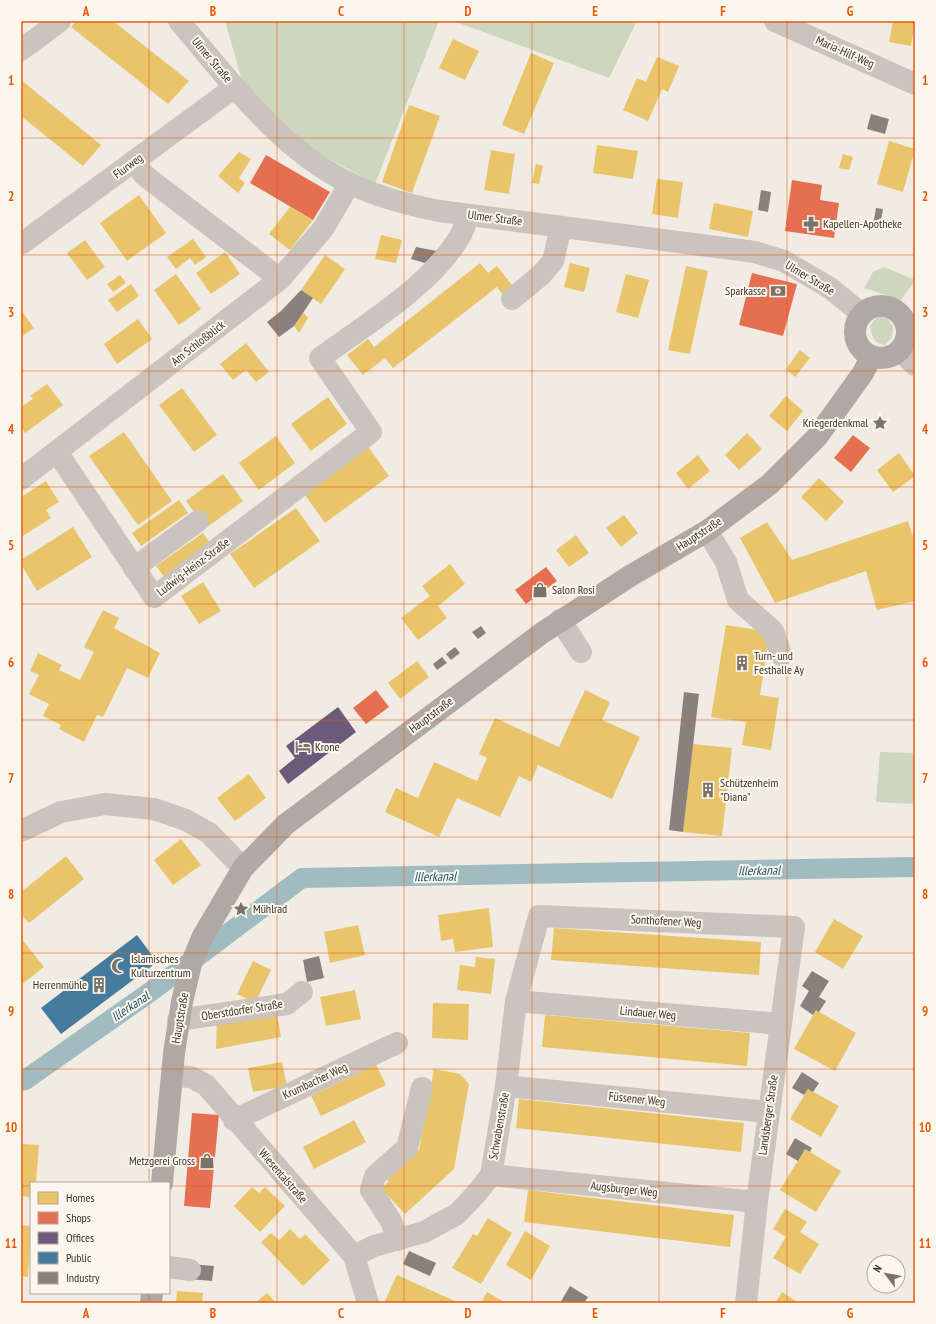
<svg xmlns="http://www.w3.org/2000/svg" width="936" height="1324" font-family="'PT Sans Narrow',sans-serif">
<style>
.green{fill:#ced6be}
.homes{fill:#e9c46a}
.shops{fill:#e76f51}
.offices{fill:#6d597a}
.public{fill:#457b9d}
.industry{fill:#8a817c}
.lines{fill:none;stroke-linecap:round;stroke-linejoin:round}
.canal{stroke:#a0bcc1;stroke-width:20}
.minor{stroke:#c9c4bd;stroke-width:22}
.major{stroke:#aea9a2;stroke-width:22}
.grid{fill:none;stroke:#e8590c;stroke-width:1;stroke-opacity:0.55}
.labels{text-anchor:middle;stroke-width:4;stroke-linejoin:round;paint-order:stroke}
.street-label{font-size:12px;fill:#3b322b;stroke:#fbf7ed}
.poi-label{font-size:12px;fill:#3b322b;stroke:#fbf7ed;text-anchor:start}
.water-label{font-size:13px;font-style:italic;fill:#1e4f5e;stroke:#fbf7ed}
.neatline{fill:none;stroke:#e8590c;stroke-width:1.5}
.grid-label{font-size:13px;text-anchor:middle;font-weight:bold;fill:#e8590c}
</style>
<rect width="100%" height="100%" fill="#f0ece4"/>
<!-- green -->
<g class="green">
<polygon points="225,21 439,21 375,184 286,135 243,84"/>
<polygon points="453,21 637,21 609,78"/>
<polygon points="884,267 915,280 901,300 864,288 873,272"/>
<path d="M 881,317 L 888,319 L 893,326 L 892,337 L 885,345 C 874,344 872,336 870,327 L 875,319 Z"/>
<polygon points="880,752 915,753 915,804 876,802"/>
</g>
<!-- homes -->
<g class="homes">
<polygon points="76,21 113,21 189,81 168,104 71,27"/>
<polygon points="893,21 915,21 911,46 889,42"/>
<polygon points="453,39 479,51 465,80 439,68"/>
<polygon points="531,53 554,63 524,134 502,125"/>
<polygon points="657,57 679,66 668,92 662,89 648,121 623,110 637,78 646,82"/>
<polygon points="21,80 101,145 83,166 21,116"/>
<polygon points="409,105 440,116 412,193 382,182"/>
<polygon points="889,141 915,149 903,192 877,184"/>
<polygon points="597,145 638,151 633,179 593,173"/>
<polygon points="491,150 515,154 509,194 484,190"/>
<polygon points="239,152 251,159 239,178 245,183 238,193 218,176"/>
<polygon points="843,154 853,157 849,170 839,168"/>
<polygon points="536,164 543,166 539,184 532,183"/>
<polygon points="657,179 683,182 678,218 652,214"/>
<polygon points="139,195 166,233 127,261 100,223"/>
<polygon points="714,203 753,211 748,237 709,229"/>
<polygon points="290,207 313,220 290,250 269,234"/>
<polygon points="381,235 402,240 396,263 375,259"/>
<polygon points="193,239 206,257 195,265 190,258 176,269 167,257"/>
<polygon points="85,240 105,267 87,280 67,253"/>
<polygon points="225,252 240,274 211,294 196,273"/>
<polygon points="325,255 345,269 321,304 301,290"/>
<polygon points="480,263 488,273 497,266 512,285 502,294 497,287 393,368 385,358 363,375 347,355 368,339 374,347"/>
<polygon points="570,263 590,268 584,292 564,287"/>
<polygon points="686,266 708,271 690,354 668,350"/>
<polygon points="176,274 201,309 179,325 154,290"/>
<polygon points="626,274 649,280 638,318 616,312"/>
<polygon points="120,275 126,283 113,292 107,284"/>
<polygon points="131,284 139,296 117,312 108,300"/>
<polygon points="21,310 34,328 21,337"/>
<polygon points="303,312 308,318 299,333 294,326"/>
<polygon points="138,319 152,339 117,364 104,344"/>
<polygon points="246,343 269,372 256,382 246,370 233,380 220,364"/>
<polygon points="800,350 810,358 795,377 786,369"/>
<polygon points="47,384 63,405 25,433 21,427 21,407 33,399 30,396"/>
<polygon points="182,388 217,435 194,452 159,405"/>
<polygon points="786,396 803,411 787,431 769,416"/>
<polygon points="328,397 347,424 311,451 291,424"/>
<polygon points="124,432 172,501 138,525 89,456"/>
<polygon points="747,433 762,449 739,470 725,455"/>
<polygon points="276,436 295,463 259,490 239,463"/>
<polygon points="367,445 389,476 325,523 303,492"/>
<polygon points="899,453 915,476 893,492 877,470"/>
<polygon points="698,455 710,471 688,489 676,473"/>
<polygon points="223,474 243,501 206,528 186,501"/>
<polygon points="819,478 844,502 826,521 801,497"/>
<polygon points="46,481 59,502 46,510 51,518 21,537 21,497"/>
<polygon points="179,500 188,513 141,546 132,533"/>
<polygon points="296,508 320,541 254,588 230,554"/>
<polygon points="624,515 638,533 621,547 606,528"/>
<polygon points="908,521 915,543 915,601 877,610 866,571 775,603 740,538 767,522 792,560"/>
<polygon points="73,527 92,557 37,591 21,564 21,560"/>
<polygon points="203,533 212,546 165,578 156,566"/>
<polygon points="576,535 589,553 569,567 556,550"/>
<polygon points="450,564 465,584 438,606 447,618 418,640 401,618 430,596 422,586"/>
<polygon points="203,582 221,611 199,624 181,596"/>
<polygon points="103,610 119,618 114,628 160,653 148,678 127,668 103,717 97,715 84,742 59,729 61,725 43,716 49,704 29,694 39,675 30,671 38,653 62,665 59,670 80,680 94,652 84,647"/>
<polygon points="726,625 770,632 760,695 779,698 771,750 742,745 746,722 711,717"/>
<polygon points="417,661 429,677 400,699 388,683"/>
<polygon points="585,690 610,702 602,720 640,737 612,799 538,765 531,782 519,776 500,817 457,798 439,837 385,812 396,788 418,798 434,762 477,781 487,758 479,754 495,718 559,747"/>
<polygon points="693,744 732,748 722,836 683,832"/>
<polygon points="249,774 266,798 235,821 217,798"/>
<polygon points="181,839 201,865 173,885 154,860"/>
<polygon points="66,856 84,879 29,923 21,914 21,892"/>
<polygon points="489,908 493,947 455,952 453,939 441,941 438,915"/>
<polygon points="834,919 863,936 843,969 815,952"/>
<polygon points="358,925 365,955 330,963 324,932"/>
<polygon points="554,928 761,942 759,975 551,960"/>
<polygon points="21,938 44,967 21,985"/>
<polygon points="476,957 495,959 491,994 457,990 460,965 475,967"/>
<polygon points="253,961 271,970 255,1003 237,994"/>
<polygon points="355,990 361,1019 326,1026 320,997"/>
<polygon points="433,1003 469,1004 468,1040 432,1038"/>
<polygon points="276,1008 281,1037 216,1049 217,1018"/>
<polygon points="816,1010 856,1033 835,1071 794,1049"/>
<polygon points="545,1015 750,1033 747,1066 542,1047"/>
<polygon points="282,1062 287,1086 253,1092 248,1068"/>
<polygon points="376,1065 386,1085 321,1116 311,1096"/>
<polygon points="434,1069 460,1074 469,1084 454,1169 405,1214 381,1188 388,1182 388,1178 419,1150"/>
<polygon points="808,1089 839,1106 821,1137 790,1119"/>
<polygon points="519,1099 744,1123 741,1152 516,1128"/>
<polygon points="354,1120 366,1142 314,1169 303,1147"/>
<polygon points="21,1144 39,1145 36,1183 31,1183 31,1197 21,1196"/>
<polygon points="805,1149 841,1171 816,1212 780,1190"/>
<polygon points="252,1187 259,1193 265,1187 285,1206 260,1232 234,1206"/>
<polygon points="528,1190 734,1215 730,1247 524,1222"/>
<polygon points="785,1209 807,1222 800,1232 819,1244 800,1274 773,1258 786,1237 773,1229"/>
<polygon points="488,1218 512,1233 481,1284 452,1268 473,1234 477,1236"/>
<polygon points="21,1225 31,1226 28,1277 21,1276"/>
<polygon points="290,1229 300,1239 305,1234 330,1260 303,1286 261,1242 271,1233 279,1240"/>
<polygon points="525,1231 550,1246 531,1280 506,1265"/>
<polygon points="397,1275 457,1302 456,1303 384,1303"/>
<polygon points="177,1291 203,1293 202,1303 176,1303"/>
<polygon points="487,1292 506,1303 481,1303"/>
<polygon points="782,1292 799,1303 775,1303"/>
<polygon points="267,1293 276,1303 255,1303"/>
</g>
<!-- shops -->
<g class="shops">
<polygon points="266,155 330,192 313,220 250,183"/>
<polygon points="792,180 822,185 820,200 839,203 834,238 785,231"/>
<polygon points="752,273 797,284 783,336 739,325"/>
<polygon points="853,435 870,448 851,472 834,458"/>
<polygon points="546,567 557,581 526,604 515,590"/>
<polygon points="376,690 389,707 366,724 353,708"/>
<polygon points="192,1113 219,1115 210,1208 184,1206"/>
</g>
<!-- offices -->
<polygon class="offices" points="338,707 356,732 288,784 279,771 295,758 286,746"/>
<!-- public -->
<polygon class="public" points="137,935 157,962 61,1034 41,1008"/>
<!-- industry -->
<g class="industry">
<polygon points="871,114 889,119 885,134 867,129"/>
<polygon points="761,190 771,192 768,212 758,210"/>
<polygon points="876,208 883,209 880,226 873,225"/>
<polygon points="416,247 437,251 425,263 411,259"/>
<polygon points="301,290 313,298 294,326 279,337 267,322 281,311"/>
<polygon points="481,626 486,633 478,639 472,632"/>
<polygon points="455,647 460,653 451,660 446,654"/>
<polygon points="442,657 447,663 437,670 433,664"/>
<polygon points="684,692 699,694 683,832 669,830"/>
<polygon points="319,956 324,978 307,982 303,960"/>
<polygon points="812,971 829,981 819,997 826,1001 819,1012 816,1010 813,1015 800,1006 809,991 802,986"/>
<polygon points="802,1072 819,1083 813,1092 808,1089 804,1095 792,1088"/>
<polygon points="795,1138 812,1148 810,1152 805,1149 798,1161 786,1154"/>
<polygon points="409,1251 436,1263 430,1276 403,1264"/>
<polygon points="191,1264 214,1266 212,1281 189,1279"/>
<polygon points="570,1286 588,1297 584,1303 560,1303"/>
</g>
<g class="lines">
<!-- canal -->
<polyline class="canal" points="21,1081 25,1080 153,990 302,878 915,867"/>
<!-- minor -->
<g class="minor">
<path d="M 179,21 C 230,81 277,147 349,183 C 377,197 409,205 439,211 L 755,252 L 784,261 L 830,288 L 862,314"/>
<polyline points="775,21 915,84"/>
<polyline points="21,50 60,21"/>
<polyline points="134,161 144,175 280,279"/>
<polyline points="21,244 235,87"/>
<polyline points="512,299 541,275 553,261 561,227"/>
<polyline points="900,350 915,365"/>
<path d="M 57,452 L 154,597 L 371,432 L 320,358 C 365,325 432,285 460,236 C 464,230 466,222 468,215"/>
<polyline points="21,479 280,279 323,229 350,183"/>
<polyline points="707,531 726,562 738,600 773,631 781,655"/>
<polyline points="134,568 198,521"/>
<polyline points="560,620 581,652"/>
<polyline points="21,831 61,812 105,804 154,809 186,820 209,833 243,868"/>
<polyline points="516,1001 781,1024"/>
<polyline points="178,1020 287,1004 302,992"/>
<polyline points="172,1076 191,1077 206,1085 354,1256 368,1303"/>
<polyline points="506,1086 768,1112"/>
<polyline points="234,1120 397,1043"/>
<polyline points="491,1175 757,1202"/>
<polyline points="398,1240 391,1221 371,1190 375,1176 407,1148 422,1088"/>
<polyline points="354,1256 374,1246 424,1232 457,1214 476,1194 491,1175 506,1086 516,1001 539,916 794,927 757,1202 746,1303"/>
<polyline points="169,1267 190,1270"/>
</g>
<!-- major -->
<g class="major">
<circle cx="881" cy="332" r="26"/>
<polyline points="162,1183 174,1053 182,1002 191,964 203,936 243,868 286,824 542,633 630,576 707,531 770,484 817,437 863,373 871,357"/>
<polyline points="151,1303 152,1293"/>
</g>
</g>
<!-- grid -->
<path class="grid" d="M 149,21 L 149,1183M 277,21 L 277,1303M 404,21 L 404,1303M 532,21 L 532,1303M 659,21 L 659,1303M 787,21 L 787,1303M 21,138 L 915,138M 21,255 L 915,255M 21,371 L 915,371M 21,487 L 915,487M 21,604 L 915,604M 21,720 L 915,720M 21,837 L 915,837M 21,953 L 915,953M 21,1069 L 915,1069M 21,1186 L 31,1186M 169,1186 L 915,1186M 149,1293 L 149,1303"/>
<!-- icons -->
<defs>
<g id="pharmacy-bare" transform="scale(1.2)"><path d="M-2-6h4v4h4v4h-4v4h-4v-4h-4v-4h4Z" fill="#7a736c" stroke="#fbf7ed" stroke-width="2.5" paint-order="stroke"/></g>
<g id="bank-bare" transform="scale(1.2)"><path d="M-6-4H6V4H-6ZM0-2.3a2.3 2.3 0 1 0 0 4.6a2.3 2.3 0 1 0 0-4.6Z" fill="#7a736c" stroke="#fbf7ed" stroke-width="2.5" paint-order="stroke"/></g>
<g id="sight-bare" transform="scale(1.2)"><path d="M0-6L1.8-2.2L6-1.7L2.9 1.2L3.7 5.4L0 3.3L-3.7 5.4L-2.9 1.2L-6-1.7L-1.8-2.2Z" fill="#7a736c" stroke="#fbf7ed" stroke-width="2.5" paint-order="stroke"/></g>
<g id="shop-bare" transform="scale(1.2)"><path d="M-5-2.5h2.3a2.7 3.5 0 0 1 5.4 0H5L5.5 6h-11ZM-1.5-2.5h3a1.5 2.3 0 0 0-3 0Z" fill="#7a736c" stroke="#fbf7ed" stroke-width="2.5" paint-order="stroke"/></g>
<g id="building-bare" transform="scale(1.2)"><path d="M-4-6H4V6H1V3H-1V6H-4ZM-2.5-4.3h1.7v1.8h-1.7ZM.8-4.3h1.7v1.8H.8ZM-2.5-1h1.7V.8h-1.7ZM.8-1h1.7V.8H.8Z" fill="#7a736c" stroke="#fbf7ed" stroke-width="2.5" paint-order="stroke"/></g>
<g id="hotel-bare" transform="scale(1.2)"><path d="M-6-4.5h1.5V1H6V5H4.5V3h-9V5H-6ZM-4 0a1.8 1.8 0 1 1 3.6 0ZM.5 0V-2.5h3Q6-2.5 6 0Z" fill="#7a736c" stroke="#fbf7ed" stroke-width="2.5" paint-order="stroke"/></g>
<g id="mosque-bare" transform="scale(1.2)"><path d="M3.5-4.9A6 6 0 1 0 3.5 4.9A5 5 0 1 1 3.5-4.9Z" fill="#7a736c" stroke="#fbf7ed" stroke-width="2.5" paint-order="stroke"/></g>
</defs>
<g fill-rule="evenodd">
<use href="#pharmacy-bare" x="811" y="224"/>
<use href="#bank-bare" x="778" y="291"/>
<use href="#sight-bare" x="880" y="423"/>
<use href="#shop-bare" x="540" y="590"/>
<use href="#building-bare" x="742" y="663"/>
<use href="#hotel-bare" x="303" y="747"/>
<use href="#building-bare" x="708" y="790"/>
<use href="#sight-bare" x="241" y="909"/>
<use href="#mosque-bare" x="119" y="966"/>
<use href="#building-bare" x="99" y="985"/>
<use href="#shop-bare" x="207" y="1161"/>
</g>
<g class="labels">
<!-- street labels -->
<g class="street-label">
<text transform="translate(845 52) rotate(24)" y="4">Maria-Hilf-Weg</text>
<text transform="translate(212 60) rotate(50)" y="4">Ulmer Straße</text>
<text transform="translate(128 166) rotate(-36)" y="4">Flurweg</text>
<text transform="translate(495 218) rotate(7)" y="4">Ulmer Straße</text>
<text transform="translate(810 278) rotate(31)" y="4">Ulmer Straße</text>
<text transform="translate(198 343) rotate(-38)" y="4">Am Schloßblick</text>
<text transform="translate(699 534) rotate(-33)" y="4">Hauptstraße</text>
<text transform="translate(193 567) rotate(-37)" y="4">Ludwig-Heinz-Straße</text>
<text transform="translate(431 715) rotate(-37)" y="4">Hauptstraße</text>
<text transform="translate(666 921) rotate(3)" y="4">Sonthofener Weg</text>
<text transform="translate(242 1010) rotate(-9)" y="4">Oberstdorfer Straße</text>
<text transform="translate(648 1013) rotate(5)" y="4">Lindauer Weg</text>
<text transform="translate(180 1018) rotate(-80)" y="4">Hauptstraße</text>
<text transform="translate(315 1081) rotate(-25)" y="4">Krumbacher Weg</text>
<text transform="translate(637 1099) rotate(6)" y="4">Füssener Weg</text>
<text transform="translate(768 1115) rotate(-82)" y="4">Landsberger Straße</text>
<text transform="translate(499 1126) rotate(-80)" y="4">Schwabenstraße</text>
<text transform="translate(283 1176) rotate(49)" y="4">Wiesentalstraße</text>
<text transform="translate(624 1189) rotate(6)" y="4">Augsburger Weg</text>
</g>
<!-- poi labels -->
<g class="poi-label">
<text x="823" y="228">Kapellen-Apotheke</text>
<text x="766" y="295" text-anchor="end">Sparkasse</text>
<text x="868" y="427" text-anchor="end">Kriegerdenkmal</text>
<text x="552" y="594">Salon Rosi</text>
<text x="754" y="660">Turn- und<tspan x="754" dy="14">Festhalle Ay</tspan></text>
<text x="315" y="751">Krone</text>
<text x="720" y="787">Schützenheim<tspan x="720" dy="14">"Diana"</tspan></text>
<text x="253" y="913">Mühlrad</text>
<text x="131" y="963">Islamisches<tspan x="131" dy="14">Kulturzentrum</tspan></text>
<text x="87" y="989" text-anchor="end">Herrenmühle</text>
<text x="195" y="1165" text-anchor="end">Metzgerei Gross</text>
</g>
<!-- water labels -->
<g class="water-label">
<text transform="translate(759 870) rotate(-1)" y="5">Illerkanal</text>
<text transform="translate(435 876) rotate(-1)" y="5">Illerkanal</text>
<text transform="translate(130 1006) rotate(-34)" y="5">Illerkanal</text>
</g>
</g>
<!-- border -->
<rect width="936" height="1324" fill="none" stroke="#fbf7ed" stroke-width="44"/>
<!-- legend -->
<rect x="30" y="1182" width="140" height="112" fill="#fbf7ed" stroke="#aea89f"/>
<rect x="38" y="1192" width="20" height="12" fill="#e9c46a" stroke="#aea89f"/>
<text x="66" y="1202" font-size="12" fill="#3b322b">Homes</text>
<rect x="38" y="1212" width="20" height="12" fill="#e76f51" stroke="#aea89f"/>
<text x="66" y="1222" font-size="12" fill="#3b322b">Shops</text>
<rect x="38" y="1232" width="20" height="12" fill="#6d597a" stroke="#aea89f"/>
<text x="66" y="1242" font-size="12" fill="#3b322b">Offices</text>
<rect x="38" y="1252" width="20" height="12" fill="#457b9d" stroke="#aea89f"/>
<text x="66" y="1262" font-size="12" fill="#3b322b">Public</text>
<rect x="38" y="1272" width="20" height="12" fill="#8a817c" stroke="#aea89f"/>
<text x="66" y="1282" font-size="12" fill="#3b322b">Industry</text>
<!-- north arrow -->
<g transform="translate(886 1274) rotate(302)"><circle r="19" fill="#fbf7ed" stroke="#aea89f"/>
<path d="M0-3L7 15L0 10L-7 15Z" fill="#7a736c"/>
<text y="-6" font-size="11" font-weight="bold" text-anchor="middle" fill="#3b322b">N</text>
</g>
<rect x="22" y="22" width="892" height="1280" class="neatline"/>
<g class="grid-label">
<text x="86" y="16">A</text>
<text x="213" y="16">B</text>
<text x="341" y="16">C</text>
<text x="468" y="16">D</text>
<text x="595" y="16">E</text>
<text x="723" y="16">F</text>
<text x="850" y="16">G</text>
<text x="11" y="85">1</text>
<text x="925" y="85">1</text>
<text x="11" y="201">2</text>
<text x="925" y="201">2</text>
<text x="11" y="317">3</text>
<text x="925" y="317">3</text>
<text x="11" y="434">4</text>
<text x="925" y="434">4</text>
<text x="11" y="550">5</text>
<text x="925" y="550">5</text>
<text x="11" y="667">6</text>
<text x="925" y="667">6</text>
<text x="11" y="783">7</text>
<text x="925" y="783">7</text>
<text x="11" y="899">8</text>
<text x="925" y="899">8</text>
<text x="11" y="1016">9</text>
<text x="925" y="1016">9</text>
<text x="11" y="1132">10</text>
<text x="925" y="1132">10</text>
<text x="11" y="1248">11</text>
<text x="925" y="1248">11</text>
<text x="86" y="1318">A</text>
<text x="213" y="1318">B</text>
<text x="341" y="1318">C</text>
<text x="468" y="1318">D</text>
<text x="595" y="1318">E</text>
<text x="723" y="1318">F</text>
<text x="850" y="1318">G</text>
</g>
</svg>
